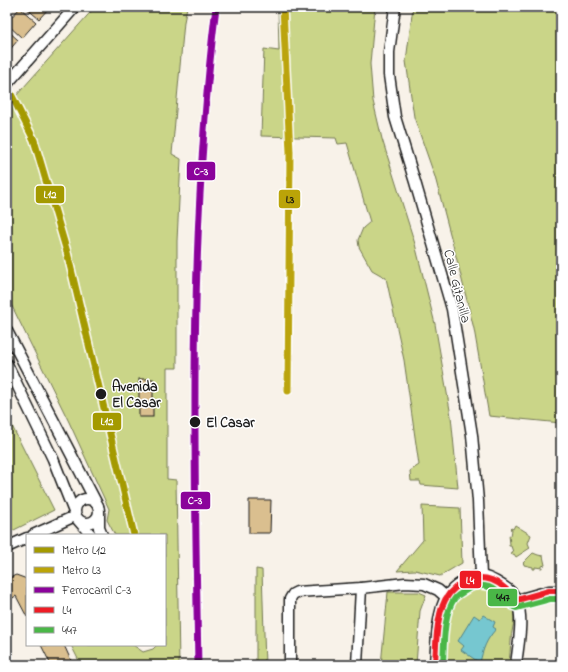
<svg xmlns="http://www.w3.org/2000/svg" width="568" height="672" font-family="'Indie Flower',sans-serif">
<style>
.green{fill:#cad588;stroke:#737852}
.water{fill:#76c7d0;stroke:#528388}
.building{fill:#dabf8f;stroke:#1c1c1c}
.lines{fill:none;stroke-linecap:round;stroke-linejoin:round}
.street-casing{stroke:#1c1c1c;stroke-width:13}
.street{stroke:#fff;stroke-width:10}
.bus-1-casing{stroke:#fff;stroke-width:9}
.bus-2-casing{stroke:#fff;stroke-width:9}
.bus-1{stroke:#ee1c25;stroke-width:6}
.bus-2{stroke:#4ab747;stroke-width:6}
.rail-1-casing{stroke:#fff;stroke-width:10}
.rail-1{stroke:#8b039b;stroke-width:7}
.metro-1-casing{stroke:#fff;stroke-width:10}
.metro-2-casing{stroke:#fff;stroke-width:10}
.metro-1{stroke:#a49a00;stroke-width:7}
.metro-2{stroke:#bba408;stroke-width:7}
.stop-dot{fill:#1c1c1c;stroke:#fff;stroke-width:1.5}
.labels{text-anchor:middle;stroke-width:3;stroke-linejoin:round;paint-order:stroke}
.street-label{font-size:14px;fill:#1c1c1c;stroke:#fff}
.stop-label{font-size:14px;font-weight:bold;fill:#1c1c1c;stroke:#fff;text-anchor:start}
.line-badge{stroke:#fff;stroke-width:1.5}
.badge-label{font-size:11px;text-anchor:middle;font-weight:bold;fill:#fff}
.pale-badge-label{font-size:11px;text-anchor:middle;font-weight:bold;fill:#111}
</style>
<rect width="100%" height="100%" fill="#f8f2e9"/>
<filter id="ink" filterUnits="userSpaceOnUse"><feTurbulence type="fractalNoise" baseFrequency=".025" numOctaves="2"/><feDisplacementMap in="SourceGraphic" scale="8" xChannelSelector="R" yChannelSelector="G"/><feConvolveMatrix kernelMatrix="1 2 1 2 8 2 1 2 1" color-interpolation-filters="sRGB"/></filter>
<g filter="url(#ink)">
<!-- green -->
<g class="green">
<polygon points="95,7 187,7 184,22 172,154 181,159 177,241 177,368 167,368 167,479 176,480 179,665 81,665 71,645 133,645 143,652 153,649 157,645 165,645 165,535 115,535 107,520 109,509 69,422 7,296 7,106"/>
<polygon points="278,7 375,7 370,64 373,101 382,139 415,244 435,324 451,416 458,488 421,485 420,481 411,481 410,471 419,465 404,360 386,278 372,270 359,247 358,240 363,228 370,222 347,143 338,144 336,138 261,136 264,49 279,51"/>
<polygon points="413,7 561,7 561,423 489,416 474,329 458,264 435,177 414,117 406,61"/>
<polygon points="7,416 54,510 12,531 7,521"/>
<polygon points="557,495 561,495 561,519 556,517"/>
<polygon points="422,506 460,508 462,563 440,576 415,570 397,571 423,540"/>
<polygon points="515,525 531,535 528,543 530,548 516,557 514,554 512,555 511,553 513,552 511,546 509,546 509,545 510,544 509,535 511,536 512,530 510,529 511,528 513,529"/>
<polygon points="533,553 538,555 543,556 545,565 542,566 542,568 535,567 535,569 533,569 533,567 524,565 524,564 523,563"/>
<polygon points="256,569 262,570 265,665 256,665"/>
<path d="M 481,587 C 497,589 514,599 514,618 C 514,625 511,633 511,640 C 510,648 510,657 509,665 L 443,665 C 445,654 446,642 447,631 C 449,606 453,591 481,587 Z"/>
<polygon points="388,592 419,592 426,595 420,611 416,665 381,665"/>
</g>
<!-- water -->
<path class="water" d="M 474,615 L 480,619 L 483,615 L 495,622 L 493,627 L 496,629 C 486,640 483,649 480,663 L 461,650 L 464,646 L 458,641 Z"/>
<!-- building -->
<g class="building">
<polygon points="25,7 50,7 39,19"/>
<polygon points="20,8 36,22 22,38 7,24 7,22"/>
<polygon points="7,30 18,40 7,53"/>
<rect x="139" y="379" width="14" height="38"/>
<polygon points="249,500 271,500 270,533 249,533"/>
<polygon points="16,575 27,579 27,617 16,596 7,601 7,579"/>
<polygon points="41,645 64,645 73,665 51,665"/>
</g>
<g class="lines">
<!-- street casing -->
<g class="street-casing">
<g id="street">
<polyline points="395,7 389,52 389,75 395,117 415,182 452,309 472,435 478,501 481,576"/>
<polyline points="7,84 75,7"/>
<polyline points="7,331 98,506"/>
<polyline points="7,364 53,459 74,512"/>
<circle cx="87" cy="511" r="12"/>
<polyline points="99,514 99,528 102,535"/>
<polyline points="78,520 91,535"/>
<polyline points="33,535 75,516"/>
<polyline points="7,547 27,538"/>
<polyline points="517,600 549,591 561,591"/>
<polyline points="290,665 290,599 293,594 297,592 361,588 405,583 424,584 438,590 446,597"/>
<polyline points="357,665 361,588"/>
<path d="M 435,665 C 436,648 437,610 447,596 C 454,586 468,577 480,576 C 488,576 497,582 503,586 C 508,589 515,595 517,601 C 524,620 518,645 516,665"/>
</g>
</g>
<!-- street -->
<use href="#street" class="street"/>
<!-- bus-1 casing -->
<g class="bus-1-casing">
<path id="bus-1" d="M 435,665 C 436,646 436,626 442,607 C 446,596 451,589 461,584 C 484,570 501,582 517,600 L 549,591 L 561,591"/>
</g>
<!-- bus-2 casing -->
<g class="bus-2-casing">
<path id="bus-2" d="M 443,665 C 444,647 443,613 455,598 C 459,594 464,592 468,589 C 475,585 482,585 489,587 C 501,592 507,605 516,608 L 550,599 L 561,599"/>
</g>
<!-- bus-1 -->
<use href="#bus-1" class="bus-1"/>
<!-- bus-2 -->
<use href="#bus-2" class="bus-2"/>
<!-- rail-1 casing -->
<g class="rail-1-casing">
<path id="rail-1" d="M 198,665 C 194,446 189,225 216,7"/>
</g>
<!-- rail-1 -->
<use href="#rail-1" class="rail-1"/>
<!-- metro-1 casing -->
<g class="metro-1-casing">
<polyline id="metro-1" points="7,86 34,140 67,252 134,535"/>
</g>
<!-- metro-2 casing -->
<g class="metro-2-casing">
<polyline id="metro-2" points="283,7 290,152 288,391"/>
</g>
<!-- metro-1 -->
<use href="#metro-1" class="metro-1"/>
<!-- metro-2 -->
<use href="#metro-2" class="metro-2"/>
</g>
</g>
<!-- markers -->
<g class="stop-dot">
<circle cx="101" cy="394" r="6"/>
<circle cx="195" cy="422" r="6"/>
</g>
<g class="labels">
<!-- street labels -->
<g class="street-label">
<text transform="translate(458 286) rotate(76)" y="5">Calle Gitanilla</text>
</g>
<!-- stop labels -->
<g class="stop-label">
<text x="112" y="391">Avenida<tspan x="112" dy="16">El Casar</tspan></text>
<text x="206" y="427">El Casar</text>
</g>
</g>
<g class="line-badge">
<rect x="186" y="161" width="30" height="20" rx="4" fill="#8b039b"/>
<rect x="35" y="185" width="30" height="19" rx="4" fill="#a49a00"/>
<rect x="278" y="189" width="23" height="20" rx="4" fill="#bba408"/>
<rect x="92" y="412" width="30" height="19" rx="4" fill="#a49a00"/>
<rect x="180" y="491" width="31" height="19" rx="4" fill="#8b039b"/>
<rect x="459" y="570" width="23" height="19" rx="4" fill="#ee1c25"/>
<rect x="487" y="588" width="31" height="19" rx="4" fill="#4ab747"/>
</g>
<g class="badge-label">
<text x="201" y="175">C-3</text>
<text x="50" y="198">L12</text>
<text x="107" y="425">L12</text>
<text x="195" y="504">C-3</text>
<text x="470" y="584">L4</text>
</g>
<g class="pale-badge-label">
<text x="290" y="203">L3</text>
<text x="503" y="601">447</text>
</g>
<!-- margin -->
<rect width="568" height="672" fill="none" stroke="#fff" stroke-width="24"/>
<rect x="12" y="12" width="544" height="648" fill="none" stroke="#1c1c1c" stroke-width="1.5" filter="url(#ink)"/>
<!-- legend -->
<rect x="26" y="534" width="140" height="112" fill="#ffffff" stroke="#a4a4a4"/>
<rect x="34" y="547" width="20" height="6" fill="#a49a00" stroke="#a4a4a4"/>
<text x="62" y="554" font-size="12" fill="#1c1c1c">Metro L12</text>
<rect x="34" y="567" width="20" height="6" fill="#bba408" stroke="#a4a4a4"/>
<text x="62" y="574" font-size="12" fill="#1c1c1c">Metro L3</text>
<rect x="34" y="587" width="20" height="6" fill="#8b039b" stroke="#a4a4a4"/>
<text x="62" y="594" font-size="12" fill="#1c1c1c">Ferrocarril C-3</text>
<rect x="34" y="607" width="20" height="6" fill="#ee1c25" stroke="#a4a4a4"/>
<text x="62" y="614" font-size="12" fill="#1c1c1c">L4</text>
<rect x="34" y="627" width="20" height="6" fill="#4ab747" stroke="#a4a4a4"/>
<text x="62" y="634" font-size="12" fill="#1c1c1c">447</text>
</svg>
